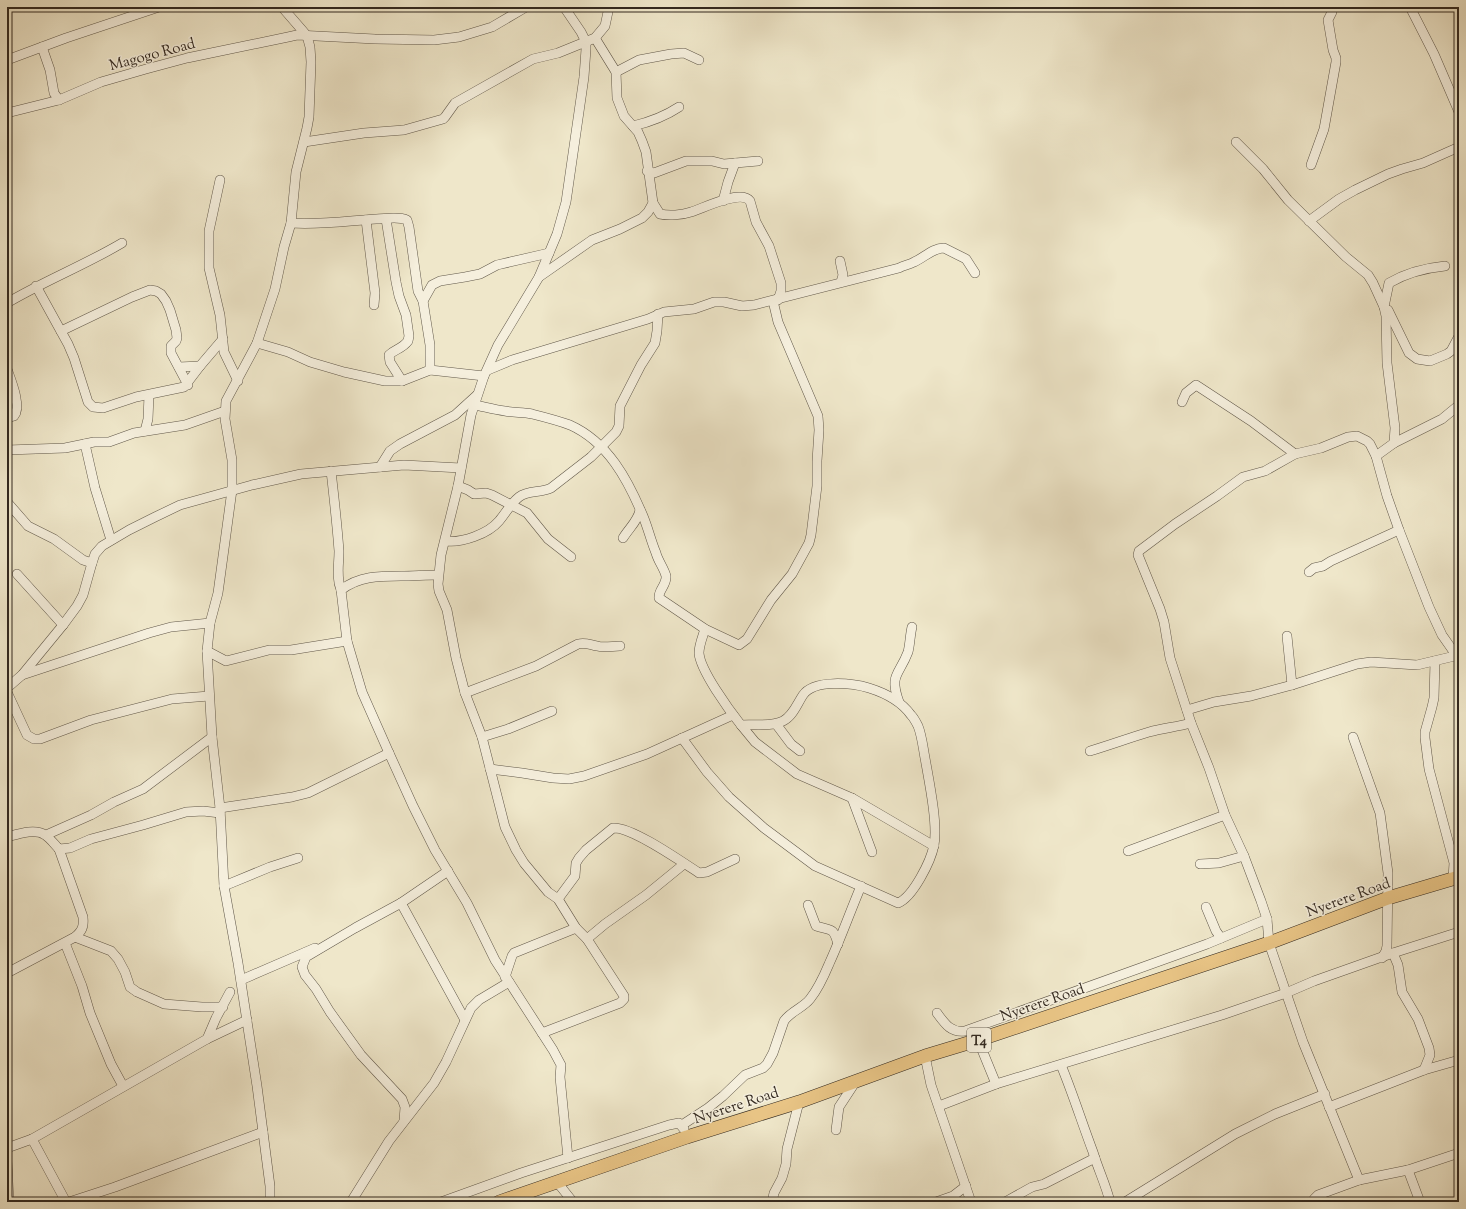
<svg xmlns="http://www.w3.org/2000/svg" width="1466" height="1209" font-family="'Sorts Mill Goudy',serif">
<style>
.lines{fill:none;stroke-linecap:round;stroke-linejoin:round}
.minor-casing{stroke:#61584a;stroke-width:10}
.highway-casing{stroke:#32281f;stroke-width:14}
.minor{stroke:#f5efdd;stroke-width:9}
.highway{stroke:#e8c485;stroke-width:13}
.labels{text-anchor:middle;stroke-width:3;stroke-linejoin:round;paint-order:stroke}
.shield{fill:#f5efdd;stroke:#6c6458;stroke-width:1}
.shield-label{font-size:14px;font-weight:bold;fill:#32281f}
.street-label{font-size:15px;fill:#32281f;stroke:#f5efdd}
</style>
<rect width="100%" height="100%" fill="#efe7ca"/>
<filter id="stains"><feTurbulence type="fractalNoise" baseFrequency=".005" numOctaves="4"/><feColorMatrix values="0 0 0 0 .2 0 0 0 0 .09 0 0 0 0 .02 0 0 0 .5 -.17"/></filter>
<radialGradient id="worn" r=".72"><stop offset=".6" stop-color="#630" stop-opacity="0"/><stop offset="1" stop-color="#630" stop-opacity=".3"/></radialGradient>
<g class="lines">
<!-- minor casing -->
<g class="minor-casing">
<g id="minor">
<polyline points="1410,7 1434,54 1459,112"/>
<polyline points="42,47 50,70 54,93 59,100"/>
<polyline points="7,60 66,38 159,7"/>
<polyline points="616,72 639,60 671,54 684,53 699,60"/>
<polyline points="7,113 59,100 101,82 146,69 187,58 288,37 297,35 375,39 434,40 459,37 492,27 526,7"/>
<path d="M 633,126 C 650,122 664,117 679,107"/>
<polyline points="304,142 364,133 404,130 443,119 445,117 455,103 533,59 558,53 595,38 605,26 609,7"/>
<polyline points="1236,142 1263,169 1288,200 1346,257 1368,275 1373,283 1384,307 1386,316 1387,363 1395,428 1394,443"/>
<polyline points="1311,165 1324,129 1336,62 1336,58 1333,50 1328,20 1332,12 1331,7"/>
<polyline points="647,171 654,173 686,161 712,161 724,164 758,161"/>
<polyline points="220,180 209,231 209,268 220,315 224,352 238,381"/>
<polyline points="723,201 728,182 735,163"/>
<path d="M 653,203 L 660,214 C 669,216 682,215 691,212 C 704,208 741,189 750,201 L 756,222 L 769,246 L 781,283 L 781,291 L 778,300"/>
<path d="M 386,219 L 396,282 L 399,296 L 406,315 L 409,336 L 408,341 C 402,349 395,349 389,355 L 390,362 L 402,381"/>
<polyline points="366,220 375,293 374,305"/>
<polyline points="1309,221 1339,199 1355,190 1388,174 1402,169 1423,163 1459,147"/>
<path d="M 291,223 C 319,225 347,221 376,219 C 385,219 398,216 407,220 L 409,227 L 418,291 L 423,301 L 430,345 L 430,370"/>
<polyline points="840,261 843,275 841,282"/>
<polyline points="539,277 592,240 620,229 642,218 648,212 653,203 646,152 642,141 638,132 624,116 617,98 616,72 595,38"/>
<polyline points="36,286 68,344 74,358 88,402 93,407 103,408 136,397 184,387 200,366 223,339"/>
<polyline points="423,301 432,285 440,281 465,277 480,274 497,265 549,253"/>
<path d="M 7,303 C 44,281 85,265 122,243"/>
<path d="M 1384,307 L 1389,283 C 1406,273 1425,268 1445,266"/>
<polyline points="1388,310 1409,353 1417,359 1430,361 1447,354 1451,351 1459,336"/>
<polyline points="61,331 132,297 150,290 156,291 161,294 166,301 170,310 176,330 177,338 176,341 171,346 171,353 188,385"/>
<polyline points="257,343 288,352 310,362 344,372 385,381 402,381 430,370 484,376"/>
<polyline points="179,367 200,366"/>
<path d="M 7,369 C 11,380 22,407 14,416 L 7,418"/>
<path d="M 488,370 L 512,360 L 648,319 L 664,312 L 694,309 L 714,302 L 724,302 L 742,306 L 754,305 L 899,268 C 904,265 909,265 914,262 C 924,258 932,248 944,248 L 966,259 L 975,273"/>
<polyline points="1182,402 1186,393 1196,385 1251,421 1295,454"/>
<path d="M 475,405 C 485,407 495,410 505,411 C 514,413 523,412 532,414 C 544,417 559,421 570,425 C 608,442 628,480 643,516 C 648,528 651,541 656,553 C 658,561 664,568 666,576 C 667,585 658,590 659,598 L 705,629 L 739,645 L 747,639 L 771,600 L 792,574 L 809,543 L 811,535 L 817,486 L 817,461 L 819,430 L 818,416 L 778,322 L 773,301"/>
<polyline points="145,431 148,419 149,395"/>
<polyline points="85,444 95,488 111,540"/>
<polyline points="7,450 65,448 94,442 109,442 134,433 185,425 225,411"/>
<polyline points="1376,456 1394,443 1442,419 1459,405"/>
<polyline points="380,467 390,451 400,444 455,415 477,395"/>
<path d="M 331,471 C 334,497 337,524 339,551 C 339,565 336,577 341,590"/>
<polyline points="458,486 468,490 474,494 486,493 492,495 527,513 548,539 571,557"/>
<polyline points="7,502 28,526 54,539 83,560 92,563"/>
<path d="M 623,538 C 629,528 638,521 640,510"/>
<path d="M 446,541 C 462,543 488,534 499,521 C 506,513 510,504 519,497 C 528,490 541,493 551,488 L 591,457 L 616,432 L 619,426 L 620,406 L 641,365 L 655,343 L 657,331 L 658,314"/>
<polyline points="1309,572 1314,568 1323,566 1331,561 1399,530"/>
<polyline points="17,574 63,625"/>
<path d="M 438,575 C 426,575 413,576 401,576 C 379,576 359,576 341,590 L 347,641 L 362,692 L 389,753 L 413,806 L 435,850 L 467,903 L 495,960 L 553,1050 L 561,1065 L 560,1077 L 568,1158"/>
<polyline points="1287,636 1292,685"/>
<polyline points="207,651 226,661 269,650 291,650 347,641"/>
<polyline points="1435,661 1434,698 1432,707 1425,732 1425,738 1429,769 1454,863 1453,878"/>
<polyline points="22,675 149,633 171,627 210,623"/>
<polyline points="7,688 22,675 63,625 77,606 83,595 92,563 95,554 102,546 129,530 155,517 180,505 252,485 301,474 404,465 461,468"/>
<polyline points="7,692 27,735 34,739 40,739 91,720 172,699 209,696"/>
<path d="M 465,693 L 536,666 L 578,644 C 586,642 590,645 597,646 C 603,648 613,646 620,646"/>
<path d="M 899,702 C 889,674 899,676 908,652 C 910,645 910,635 912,627"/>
<polyline points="1187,710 1214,702 1251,696 1292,685 1357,664 1371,662 1417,665 1459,655"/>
<polyline points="776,724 791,744 800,751"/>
<polyline points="741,725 755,742 797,774 852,798 934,846"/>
<polyline points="482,737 508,729 552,711"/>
<polyline points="1353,737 1380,813 1388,873 1387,946 1386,951 1382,958"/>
<path d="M 682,738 L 707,772 L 729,797 L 764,828 L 815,866 L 898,903 C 913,897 931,861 934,845 C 938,824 929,781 925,758 C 923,748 922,736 918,726 C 916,722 914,718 911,715 C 901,701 885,693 869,688 C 852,683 814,679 803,695 C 797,704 793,716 783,721 C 771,727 754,724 741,725 C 729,710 700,670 699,653 C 699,645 703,636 705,629"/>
<path d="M 1090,751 C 1110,745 1129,738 1149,732 C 1163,728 1177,727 1191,723"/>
<polyline points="490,769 522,773 553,778 569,779 584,776 647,754 733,715"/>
<polyline points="852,798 872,852"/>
<polyline points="220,808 292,797 308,793 389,753"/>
<polyline points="46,835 91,815 114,802 143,789 212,737"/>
<path d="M 7,837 C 18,834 35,828 45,835 C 50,838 55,845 59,849 L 70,848 L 91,839 L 143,825 L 186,812 L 203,811 L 220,813"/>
<polyline points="1128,851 1225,815"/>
<polyline points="1200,864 1219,863 1244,856"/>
<polyline points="224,886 270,867 298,858"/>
<path d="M 558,899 L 575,876 L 576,863 L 579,858 L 586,850 L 613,828 C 631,826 682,862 699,873 L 707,872 L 735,859"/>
<polyline points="401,903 465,1020"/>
<path d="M 808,905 L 816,926 C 831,931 833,926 838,944"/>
<polyline points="1206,907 1216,931 1221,938"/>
<polyline points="75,937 111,951 118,959 125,972 130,987 137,992 164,1004 202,1007 223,1007"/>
<polyline points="587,939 605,924 646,895 684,864"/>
<polyline points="65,943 82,986 90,1013 111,1064 123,1086"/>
<polyline points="1393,953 1398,965 1402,992 1418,1019 1429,1048 1430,1055 1424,1070"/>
<path d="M 7,973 L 75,937 C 82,931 84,927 83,917 L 59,849"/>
<polyline points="505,977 512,956 514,953 576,928"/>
<polyline points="241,980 315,948"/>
<path d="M 937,1013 C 945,1024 951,1033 965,1031 L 1207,944 L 1267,919"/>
<polyline points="542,1033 620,1003 624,999 624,996 587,939 576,928 558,899 548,892 524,863 516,850 505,827 482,737 465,693 456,658 447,610 439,591 438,584 441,555 458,486 471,415 484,376 498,345 539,277 557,234 566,202 584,77 586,49 586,42 581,32 564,7"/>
<polyline points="207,1039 216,1018 230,992"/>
<polyline points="978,1040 996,1084"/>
<polyline points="925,1056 931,1085 971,1202"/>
<path d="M 1061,1065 C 1073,1094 1082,1123 1093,1152 C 1098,1169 1106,1185 1110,1202"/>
<polyline points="939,1106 996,1084 1222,1015 1286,993 1314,981 1393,953 1459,932"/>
<polyline points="1329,1107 1424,1070 1459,1060"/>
<polyline points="404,1121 405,1107 402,1099 361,1055 330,1012 316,989 305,975 302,967 306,957 355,928 401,903 448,871"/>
<path d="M 682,1125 L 708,1108 L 723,1096 L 745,1075 L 763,1068 L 767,1064 L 773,1053 L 784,1021 C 791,1011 803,1008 810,999 C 818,989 824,976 829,964 C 841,938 850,912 861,886"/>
<polyline points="836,1130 839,1107 856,1081"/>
<polyline points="32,1139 66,1202"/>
<polyline points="7,1148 32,1139 207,1039 247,1020"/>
<polyline points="7,1161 9,1202"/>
<polyline points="1408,1170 1420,1202"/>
<polyline points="1359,1180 1303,1042 1269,943 1267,919 1261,901 1244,856 1225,815 1209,768 1191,723 1170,658 1164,622 1160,609 1138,555 1139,551 1175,524 1217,496 1243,477 1265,471 1295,454 1321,448 1348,437 1357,436 1367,441 1370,444 1376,456 1387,496 1399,530 1429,607 1442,635 1456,655"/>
<polyline points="557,1182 573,1202"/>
<polyline points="69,1202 115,1187 263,1132"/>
<polyline points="270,1202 270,1186 257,1086 238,963 224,886 220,808 212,737 207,651 210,623 218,593 232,490 232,460 225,419 226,401 257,343 275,289 284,247 291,223 296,172 307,128 309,117 311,62 310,47 307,36 302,30 282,7"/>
<polyline points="351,1202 389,1141 434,1083 446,1062 471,1008 479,1000 509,982"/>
<polyline points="441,1202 521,1173 669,1125 679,1123 684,1129"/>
<polyline points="772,1202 774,1193 782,1178 786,1164 787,1149 799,1102"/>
<polyline points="936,1202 953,1196 966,1186"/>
<polyline points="1005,1202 1032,1187 1044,1184 1095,1158"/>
<polyline points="1125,1202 1235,1134 1275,1114 1325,1094"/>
<polyline points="1313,1202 1314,1199 1318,1195 1359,1180 1408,1170 1459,1153"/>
</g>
</g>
<!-- highway casing -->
<g class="highway-casing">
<polyline id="highway" points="499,1202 687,1137 799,1102 925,1056 978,1040 1269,943 1388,898 1459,877"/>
</g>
<!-- minor -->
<use href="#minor" class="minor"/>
<!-- highway -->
<use href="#highway" class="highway"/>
</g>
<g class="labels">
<!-- shield labels -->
<rect class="shield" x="967" y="1028" width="24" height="24" rx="3"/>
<g class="shield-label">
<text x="979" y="1045">T4</text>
</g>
<!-- street labels -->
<g class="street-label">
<text transform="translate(152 54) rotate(-15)" y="5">Magogo Road</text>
<text transform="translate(1348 897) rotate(-20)" y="5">Nyerere Road</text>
<text transform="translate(1042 1002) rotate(-19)" y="5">Nyerere Road</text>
<text transform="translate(736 1105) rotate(-18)" y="5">Nyerere Road</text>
</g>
</g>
<!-- margin -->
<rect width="1466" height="1209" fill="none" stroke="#efe7ca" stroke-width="24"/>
<rect x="8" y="8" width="1450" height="1193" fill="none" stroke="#32281f" stroke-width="2"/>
<rect x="12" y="12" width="1442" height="1185" fill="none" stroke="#32281f"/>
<rect width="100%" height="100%" filter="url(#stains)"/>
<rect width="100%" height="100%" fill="url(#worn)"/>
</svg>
